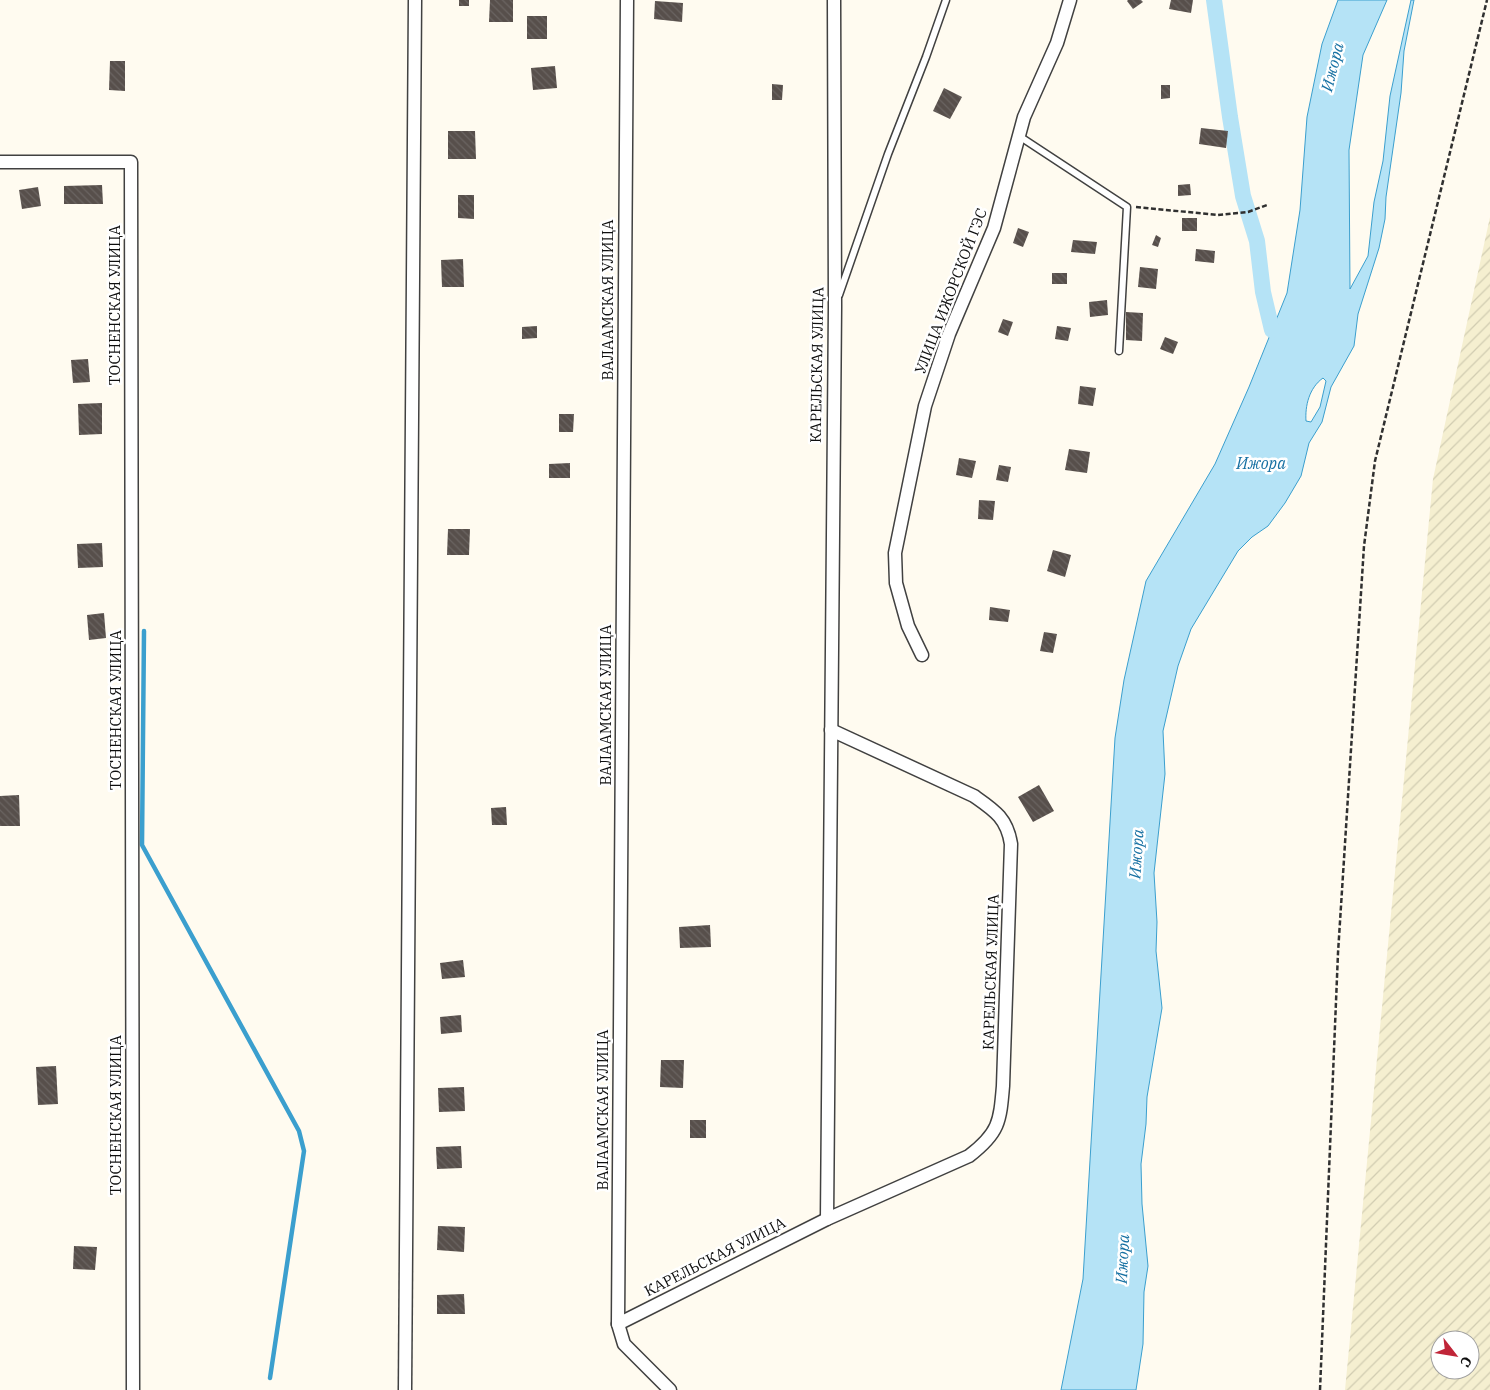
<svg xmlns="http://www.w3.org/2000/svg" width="1490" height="1390" font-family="'IBM Plex Serif',serif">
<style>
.farmland{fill:url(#farmland-furrows);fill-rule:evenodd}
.water{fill:#b5e3f6;stroke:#3b9fce;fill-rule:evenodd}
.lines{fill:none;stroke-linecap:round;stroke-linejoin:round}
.stream{stroke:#3b9fce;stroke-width:4.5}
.canal{stroke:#b5e3f6;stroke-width:16}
.building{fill:url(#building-back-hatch)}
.lane-casing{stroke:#414141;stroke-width:9}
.street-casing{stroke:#414141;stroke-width:15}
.path{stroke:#303030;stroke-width:2.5;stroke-dasharray:5 2.5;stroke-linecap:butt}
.lane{stroke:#fff;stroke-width:6}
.street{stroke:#fff;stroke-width:12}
.labels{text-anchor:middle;stroke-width:5;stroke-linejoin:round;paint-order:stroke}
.street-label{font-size:15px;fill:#0e0e0e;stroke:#fff}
.water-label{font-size:16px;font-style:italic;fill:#1670a2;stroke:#fff}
</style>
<defs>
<pattern id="farmland-furrows" width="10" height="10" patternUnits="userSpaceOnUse" patternTransform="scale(1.25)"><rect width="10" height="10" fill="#f5efd0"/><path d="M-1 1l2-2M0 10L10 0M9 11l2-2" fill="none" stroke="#d1ccb1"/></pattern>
<pattern id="building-back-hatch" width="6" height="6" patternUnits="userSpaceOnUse" patternTransform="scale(1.25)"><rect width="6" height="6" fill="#574f4b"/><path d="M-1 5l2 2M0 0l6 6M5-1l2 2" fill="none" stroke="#6a6461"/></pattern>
</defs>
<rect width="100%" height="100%" fill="#fffbf0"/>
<!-- farmland -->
<path class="farmland" d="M 1490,217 L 1490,1390 L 1345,1390 L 1433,479 ZM 1440,1340 L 1470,1340 L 1470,1370 L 1440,1370 Z"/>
<!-- water -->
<path class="water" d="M 1338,0 L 1387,0 L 1363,55 L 1349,150 L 1350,289 L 1368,256 L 1374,202 L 1383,161 L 1390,96 L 1411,0 L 1414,0 L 1404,51 L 1401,93 L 1386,197 L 1385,219 L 1379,248 L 1358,314 L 1354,346 L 1331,387 L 1322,422 L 1309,443 L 1301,476 L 1285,503 L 1268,526 L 1252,537 L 1238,551 L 1191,629 L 1178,666 L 1163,731 L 1165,774 L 1154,873 L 1157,922 L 1156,951 L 1162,1008 L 1147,1097 L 1146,1124 L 1141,1164 L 1142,1204 L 1148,1266 L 1144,1292 L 1143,1344 L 1136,1390 L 1061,1390 L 1083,1279 L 1115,738 L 1124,680 L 1146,581 L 1215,464 L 1249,387 L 1287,293 L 1300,210 L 1307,117 L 1322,44 ZM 1323,378 L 1326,381 L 1320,407 L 1311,422 L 1306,421 C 1305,406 1309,388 1323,378 Z"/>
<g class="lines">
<!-- stream -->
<polyline class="stream" points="144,631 142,845 299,1131 304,1151 270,1378"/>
<!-- canal -->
<polyline class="canal" points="1214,0 1230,117 1243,196 1257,241 1263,292 1272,330"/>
</g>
<!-- building -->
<g class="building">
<rect x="459" y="0" width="10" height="6"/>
<polygon points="490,0 513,0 513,22 489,22"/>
<polygon points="1128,0 1141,0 1143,2 1133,9 1127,1"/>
<polygon points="1171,0 1193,0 1191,13 1169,9"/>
<polygon points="655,1 683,3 682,22 654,19"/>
<rect x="527" y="16" width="20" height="23"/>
<polygon points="110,61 125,61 125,91 109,90"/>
<polygon points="555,66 557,88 533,90 531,68"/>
<polygon points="772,84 783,85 782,100 772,100"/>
<polygon points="1161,85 1170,85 1170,98 1161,99"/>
<polygon points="944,88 962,97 950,119 933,111"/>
<polygon points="1201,128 1228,131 1226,148 1199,144"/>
<polygon points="448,131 475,131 476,159 448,159"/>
<polygon points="1190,184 1191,195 1178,196 1178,185"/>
<polygon points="102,185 103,204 64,204 64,186"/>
<polygon points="38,187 41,206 22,209 19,190"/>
<polygon points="458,195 474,195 474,219 458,218"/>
<rect x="1182" y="218" width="15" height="13"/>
<polygon points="1018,228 1029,232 1023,247 1013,243"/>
<polygon points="1156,235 1161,238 1158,247 1152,245"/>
<polygon points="1073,240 1097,242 1095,254 1071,252"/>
<polygon points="1196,249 1215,251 1214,263 1195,261"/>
<polygon points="463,259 464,287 442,287 441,260"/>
<polygon points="1140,267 1158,269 1156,289 1138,287"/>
<rect x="1052" y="273" width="15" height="11"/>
<polygon points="1107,300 1108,315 1090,317 1089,302"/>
<polygon points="1126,312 1143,313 1142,341 1126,340"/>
<polygon points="1003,319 1013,322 1008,336 998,332"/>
<polygon points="537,326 537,338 522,339 522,327"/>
<polygon points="1057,326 1071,328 1068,341 1055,339"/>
<polygon points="1165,337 1178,342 1173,354 1160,349"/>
<polygon points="88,359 90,382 73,383 71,360"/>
<polygon points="1080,386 1096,388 1093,406 1078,404"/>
<polygon points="102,403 102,434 79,435 78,404"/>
<polygon points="559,414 574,414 573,432 559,432"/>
<polygon points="1069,449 1090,452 1087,473 1065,470"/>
<polygon points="959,458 976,461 972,478 956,475"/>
<polygon points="570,463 570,478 549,478 549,464"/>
<polygon points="999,465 1011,467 1008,482 996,480"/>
<polygon points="979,500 995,501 993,520 978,519"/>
<polygon points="448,529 470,529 469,555 447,555"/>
<polygon points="102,543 103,567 78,568 77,544"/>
<polygon points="1053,550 1071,555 1065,577 1047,571"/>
<polygon points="990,607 1010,610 1008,622 989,620"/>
<polygon points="104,613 106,638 89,640 87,615"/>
<polygon points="1044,632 1057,634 1053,653 1040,651"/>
<polygon points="1039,785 1054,811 1033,822 1018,797"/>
<polygon points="19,795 20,826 0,826 0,796"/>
<polygon points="506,807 507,825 492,825 491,808"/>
<polygon points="710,925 711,947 680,948 679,927"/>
<polygon points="463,960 465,977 442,979 440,963"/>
<polygon points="461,1015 462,1032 441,1034 440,1017"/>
<polygon points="661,1060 684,1060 683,1088 660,1087"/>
<polygon points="56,1066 58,1104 38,1105 36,1067"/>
<polygon points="464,1087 465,1111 439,1112 438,1088"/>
<rect x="690" y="1120" width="16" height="18"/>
<polygon points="461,1146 462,1168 437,1169 436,1147"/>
<polygon points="438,1226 465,1227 464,1252 437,1250"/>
<polygon points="74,1246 97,1247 95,1270 73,1269"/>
<polygon points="464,1294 465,1314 437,1314 437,1295"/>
</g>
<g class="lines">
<!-- lane casing -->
<g class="lane-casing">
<g id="lane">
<polyline points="1019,136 1127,207 1119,351"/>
<polyline points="839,295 888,154 926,57 946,0"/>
</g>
</g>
<!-- street casing -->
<g class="street-casing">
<g id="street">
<polyline points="627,0 618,1324 624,1344 670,1390"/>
<polyline points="0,162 131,162 133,1390"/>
<polyline points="922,655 908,626 896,583 895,553 925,406 949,334 994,228 1024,117 1057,43 1070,0"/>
<polyline points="827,1219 835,307 834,0"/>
<path d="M 618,1324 L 827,1219 L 969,1156 C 999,1133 1000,1122 1003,1086 L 1011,844 C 1007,818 994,810 974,796 L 831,730"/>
<polyline points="405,1390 415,0"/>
</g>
</g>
<!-- path -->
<g class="path">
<polyline points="1136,207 1218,215 1248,212 1267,205"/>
<polyline points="1320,1390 1338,953 1364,546 1375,461 1487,0"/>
</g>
<!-- lane -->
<use href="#lane" class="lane"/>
<!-- street -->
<use href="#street" class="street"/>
</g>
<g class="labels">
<!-- street labels -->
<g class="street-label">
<text transform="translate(951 291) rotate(-69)" y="5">УЛИЦА ИЖОРСКОЙ ГЭС</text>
<text transform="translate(608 300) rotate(-90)" y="5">ВАЛААМСКАЯ УЛИЦА</text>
<text transform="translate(115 305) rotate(-90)" y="5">ТОСНЕНСКАЯ УЛИЦА</text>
<text transform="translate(817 365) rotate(-89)" y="5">КАРЕЛЬСКАЯ УЛИЦА</text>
<text transform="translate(606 705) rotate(-90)" y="5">ВАЛААМСКАЯ УЛИЦА</text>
<text transform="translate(116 710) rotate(-90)" y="5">ТОСНЕНСКАЯ УЛИЦА</text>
<text transform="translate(991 972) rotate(-88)" y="5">КАРЕЛЬСКАЯ УЛИЦА</text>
<text transform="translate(603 1110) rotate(-90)" y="5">ВАЛААМСКАЯ УЛИЦА</text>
<text transform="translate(116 1115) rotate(-90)" y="5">ТОСНЕНСКАЯ УЛИЦА</text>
<text transform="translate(715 1257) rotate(-27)" y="5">КАРЕЛЬСКАЯ УЛИЦА</text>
</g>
<!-- water labels -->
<g class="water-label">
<text transform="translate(1332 67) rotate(-76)" y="6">Ижора</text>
<text x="1261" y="469">Ижора</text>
<text transform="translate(1136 854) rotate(-86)" y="6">Ижора</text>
<text transform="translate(1122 1259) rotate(-87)" y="6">Ижора</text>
</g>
</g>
<!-- north arrow -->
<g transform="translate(1455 1355) rotate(121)"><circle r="24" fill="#ffffff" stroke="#9f9f9f"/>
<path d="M0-4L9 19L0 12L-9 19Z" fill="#c02538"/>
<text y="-8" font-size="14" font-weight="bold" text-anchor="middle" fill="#0e0e0e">С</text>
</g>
</svg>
